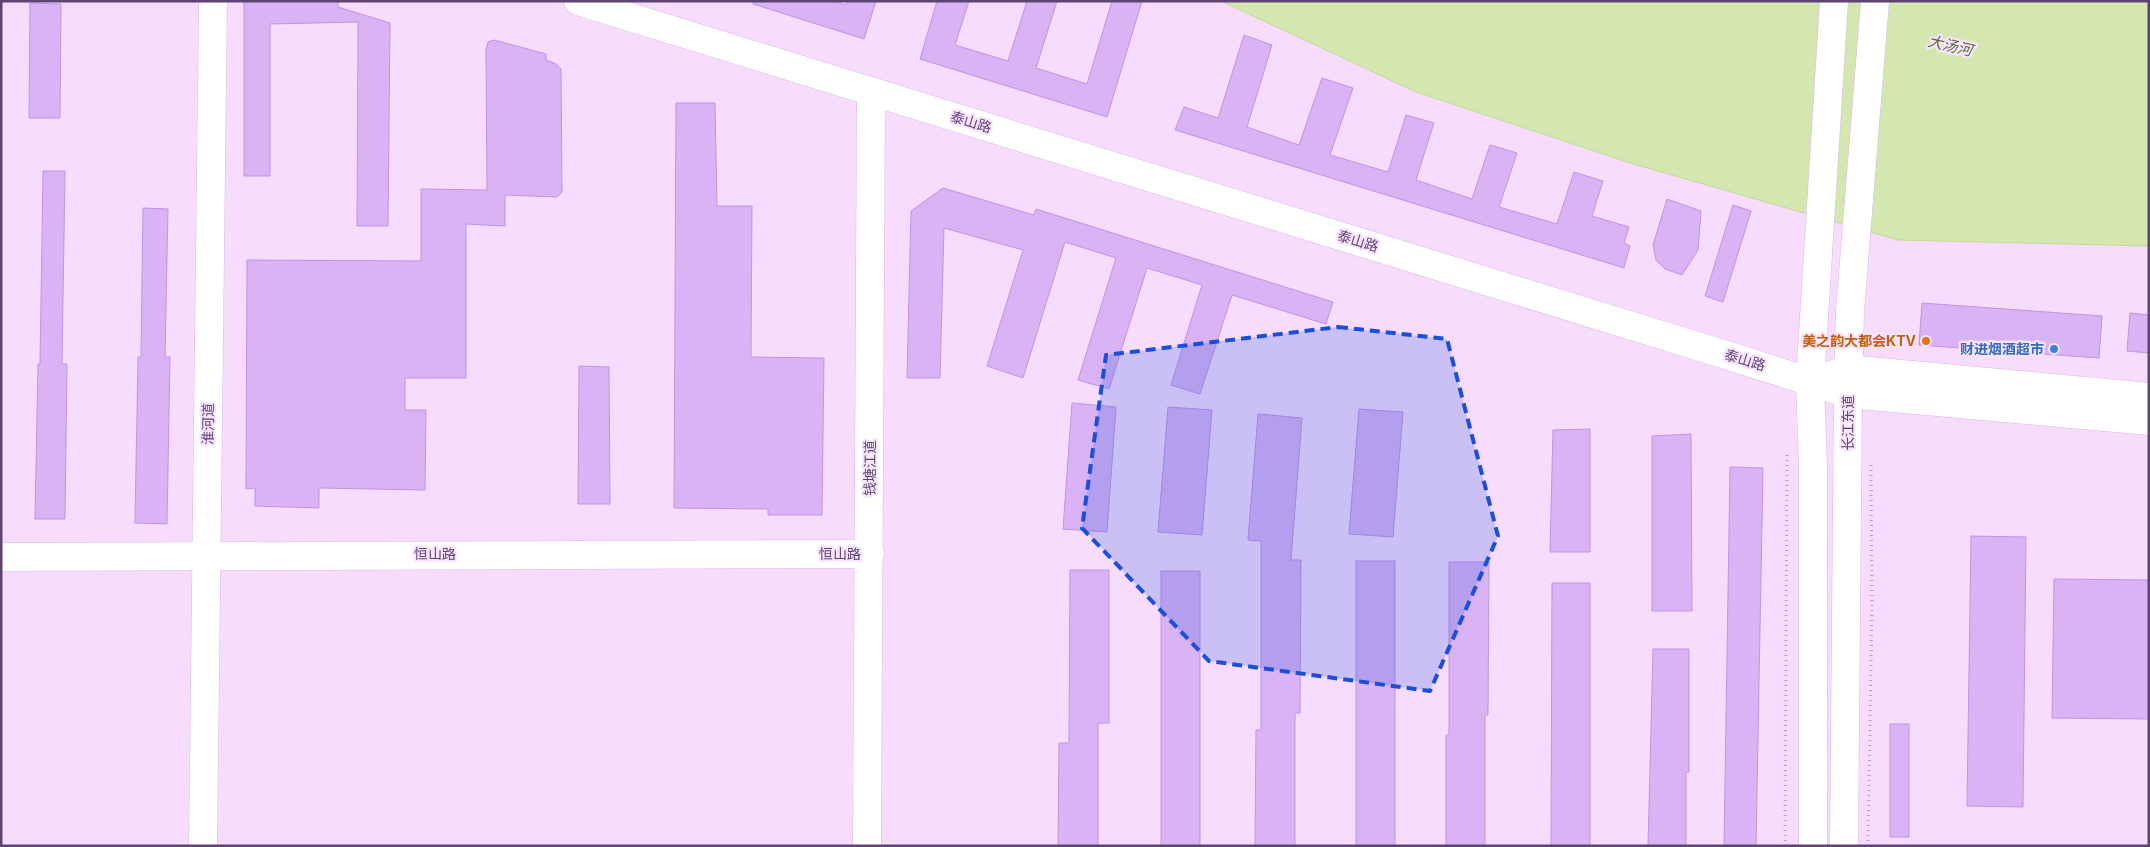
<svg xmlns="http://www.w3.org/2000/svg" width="2150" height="847" font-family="Inter,'Noto Sans SC',sans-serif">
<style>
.water{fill:#d5e7b1;stroke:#c3d996}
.building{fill:#d9b3f4;stroke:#c292e8}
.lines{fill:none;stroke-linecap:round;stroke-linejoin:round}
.secondary-casing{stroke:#d8b8e9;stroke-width:29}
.path{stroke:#bc97d8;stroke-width:3;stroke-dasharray:1 4;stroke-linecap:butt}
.secondary{stroke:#fff;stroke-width:28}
.marked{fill:#1d4ed8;fill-opacity:0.2;stroke:#1d4ed8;stroke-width:4;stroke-dasharray:10 6;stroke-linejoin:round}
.food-dot{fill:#e8710a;stroke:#f9e4ff;stroke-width:2}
.shop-dot{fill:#3f7fe0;stroke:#f9e4ff;stroke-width:2}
.labels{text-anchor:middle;stroke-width:4.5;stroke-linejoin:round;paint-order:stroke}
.street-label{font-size:14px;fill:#5e4473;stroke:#f9e4ff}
.food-label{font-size:14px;font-weight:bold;fill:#c56008;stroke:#f9e4ff;text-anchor:end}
.shop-label{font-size:14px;font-weight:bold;fill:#366cbe;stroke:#f9e4ff;text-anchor:end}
.water-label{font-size:15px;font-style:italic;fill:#586d33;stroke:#f9e4ff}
</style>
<rect width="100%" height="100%" fill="#f7dcfd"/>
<!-- water -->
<polygon class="water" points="1221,1 2149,1 2149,246 1898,240 1630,163 1416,92"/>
<!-- building -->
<g class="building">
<polygon points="244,1 338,1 338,7 390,23 388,226 357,226 358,22 270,24 270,176 244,176"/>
<polygon points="753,1 834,1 846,5 847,1 876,1 864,39 753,4"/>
<polygon points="937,1 969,1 955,45 1008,61 1027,1 1057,1 1036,68 1087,84 1112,1 1142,1 1107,117 920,59"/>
<polygon points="30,3 61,4 60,118 29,118"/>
<polygon points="1244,35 1272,45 1247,127 1299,145 1322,78 1353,88 1330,155 1388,172 1406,115 1434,123 1416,180 1472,199 1490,145 1517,153 1499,207 1557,224 1574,172 1603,181 1592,216 1629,227 1624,243 1630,246 1624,268 1175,130 1184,107 1218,118"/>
<polygon points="494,40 546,54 546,60 556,64 561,69 562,192 557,197 505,195 505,226 466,224 466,378 405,378 405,410 426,410 425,490 319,488 319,508 255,506 255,488 246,489 247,260 421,261 421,189 487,190 486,50 488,42"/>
<polygon points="676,103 715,103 717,206 752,206 751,357 824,358 822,515 768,515 768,509 674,508"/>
<polygon points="43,171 65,171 62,364 67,364 65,519 35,519 38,364 40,364"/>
<polygon points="943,188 1034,215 1036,209 1333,302 1326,324 1232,295 1200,394 1171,385 1202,285 1147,268 1109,389 1078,380 1116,258 1065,242 1023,378 987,366 1023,250 944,228 940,378 907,378 911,211"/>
<polygon points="1667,199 1701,211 1698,250 1682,275 1665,269 1656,260 1653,245"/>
<polygon points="1733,205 1751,211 1723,302 1705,296"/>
<polygon points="143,208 168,209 165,357 170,357 167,524 135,523 138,357 141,357"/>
<polygon points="1922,303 2102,316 2099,358 1919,345"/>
<polygon points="2130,313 2149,315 2149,353 2127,351"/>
<polygon points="579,366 609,367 610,504 578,504"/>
<polygon points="1072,403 1116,407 1107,532 1063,529"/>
<polygon points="1168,407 1212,410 1202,535 1158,532"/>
<polygon points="1359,409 1403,412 1393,537 1349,534"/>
<polygon points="1258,414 1302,418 1291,560 1301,560 1300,713 1295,713 1295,846 1255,846 1256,730 1261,730 1261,541 1248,540"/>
<polygon points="1590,429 1590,552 1550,552 1553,430"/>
<polygon points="1691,434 1692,611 1652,611 1652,436"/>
<polygon points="1730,467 1763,468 1756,846 1724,846"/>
<polygon points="1971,536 2026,537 2023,807 1967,806"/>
<rect x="1356" y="561" width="39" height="285"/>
<polygon points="1449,562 1489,562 1488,715 1485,715 1485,846 1446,846 1446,735 1449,735"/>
<polygon points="1070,570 1109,570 1109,723 1098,723 1098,846 1058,846 1059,743 1069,743"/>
<rect x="1161" y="571" width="39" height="275"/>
<polygon points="2054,579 2149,580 2149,719 2052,718"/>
<polygon points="1552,583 1590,583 1590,846 1551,846"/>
<polygon points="1653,649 1689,649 1689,772 1686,772 1686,846 1648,846"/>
<rect x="1890" y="724" width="19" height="113"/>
</g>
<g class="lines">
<!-- secondary casing -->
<g class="secondary-casing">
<g id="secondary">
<polyline points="578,1 1739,359 1848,394 2149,421"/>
<polyline points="1831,375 1848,369 2149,397"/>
<polyline points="1,557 870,554"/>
<polyline points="203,846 213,1"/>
<polyline points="867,846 871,91"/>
<polyline points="1813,846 1813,468 1810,381 1834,1"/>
<polyline points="1844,846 1848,394 1850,311 1875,1"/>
</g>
</g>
<!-- path -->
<g class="path">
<polyline points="1785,846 1787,455"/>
<polyline points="1868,846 1872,604 1871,464"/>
</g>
<!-- secondary -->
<use href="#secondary" class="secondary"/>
</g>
<!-- marked area -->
<path class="marked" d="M 1338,327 L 1447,339 L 1498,536 L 1430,691 L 1209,661 L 1082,528 L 1106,355 Z"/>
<!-- markers -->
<circle class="food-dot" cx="1926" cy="341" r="5"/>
<circle class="shop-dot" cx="2054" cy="349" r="5"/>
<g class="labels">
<!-- street labels -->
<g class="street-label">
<text transform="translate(971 122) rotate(17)" y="5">泰山路</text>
<text transform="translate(1358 241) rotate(17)" y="5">泰山路</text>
<text transform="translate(1745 360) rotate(17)" y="5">泰山路</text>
<text transform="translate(1848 423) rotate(-90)" y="5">长江东道</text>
<text transform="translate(208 424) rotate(-89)" y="5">淮河道</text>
<text transform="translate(870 468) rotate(-90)" y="5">钱塘江道</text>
<text x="435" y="559">恒山路</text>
<text x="840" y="559">恒山路</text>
</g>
<!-- food labels -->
<g class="food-label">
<text x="1916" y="346">美之韵大都会KTV</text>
</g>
<!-- shop labels -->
<g class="shop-label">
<text x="2044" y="354">财进烟酒超市</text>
</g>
<!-- water labels -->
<g class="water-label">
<text transform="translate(1950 46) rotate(13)" y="5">大汤河</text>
</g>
</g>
<!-- border -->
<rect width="2150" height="847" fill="none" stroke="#5e4473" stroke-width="5"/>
</svg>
